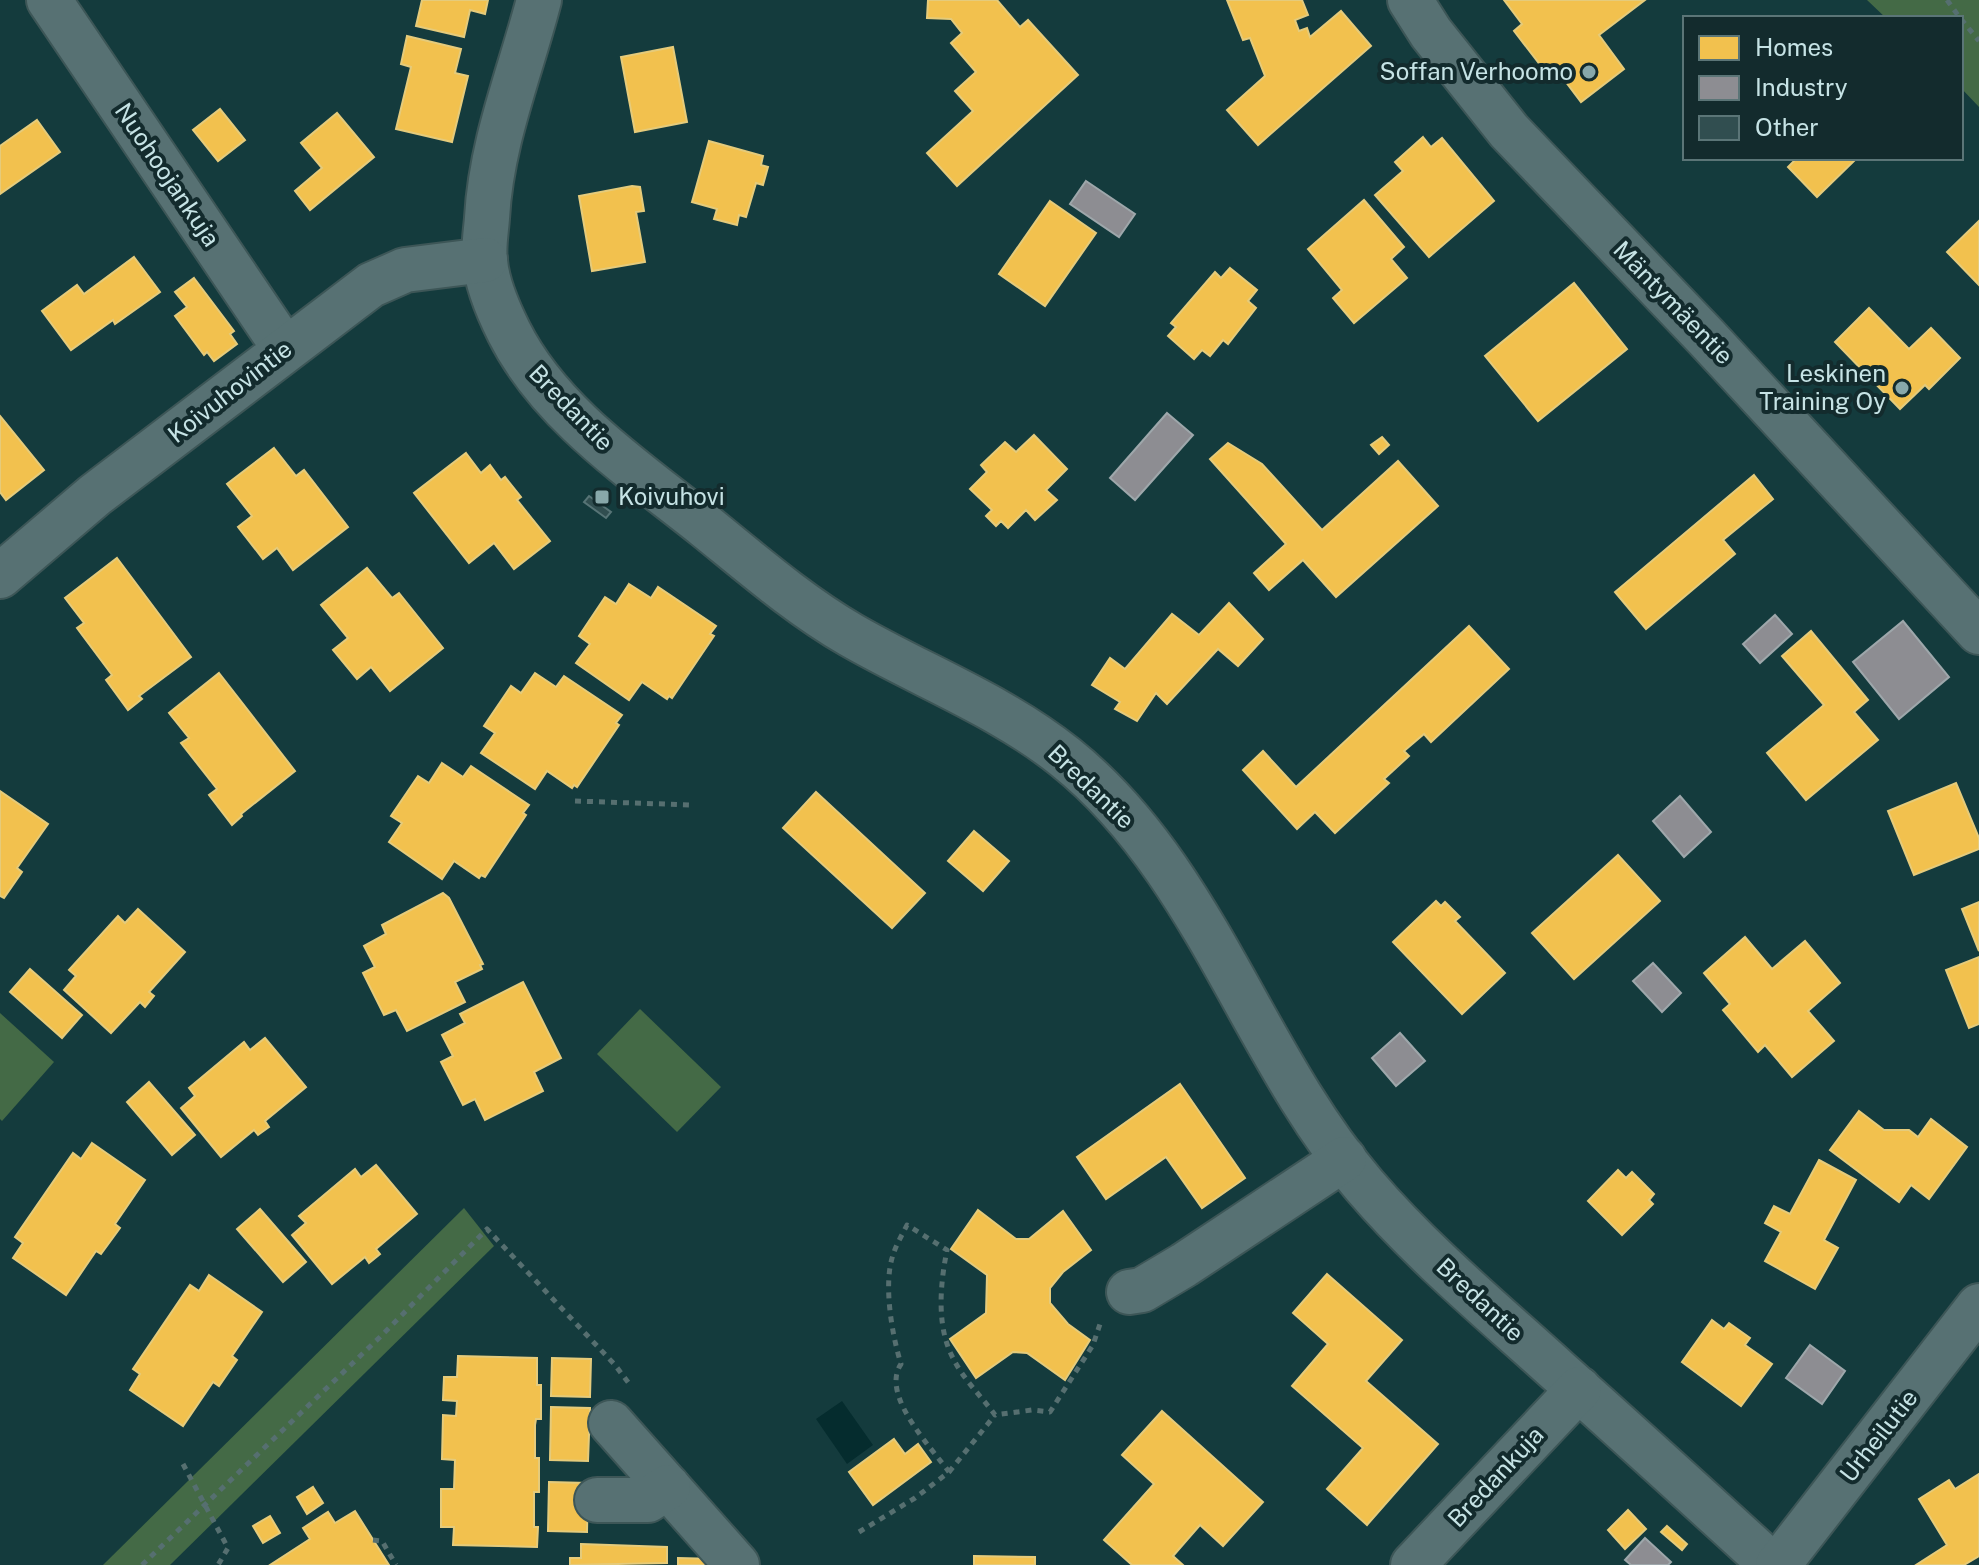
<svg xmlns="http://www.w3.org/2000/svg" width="1979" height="1565" font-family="'Public Sans',sans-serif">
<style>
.green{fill:#446a46}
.water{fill:#052c2e}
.homes{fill:#f2c14e;stroke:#e5cb7b;stroke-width:2}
.industry{fill:#8d8d92;stroke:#9ea7ab;stroke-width:2}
.building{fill:#314e50;stroke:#577476;stroke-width:2}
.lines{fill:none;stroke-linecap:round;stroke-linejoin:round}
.minor-casing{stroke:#3d5657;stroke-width:48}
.path{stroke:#566f70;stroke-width:5;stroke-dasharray:6 6;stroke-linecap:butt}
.minor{stroke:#577173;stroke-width:44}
.poi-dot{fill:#88a8aa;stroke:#132b2d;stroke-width:3}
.labels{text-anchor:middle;stroke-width:8;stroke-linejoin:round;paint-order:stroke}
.poi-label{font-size:24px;fill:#c6e3e5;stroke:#132b2d;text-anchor:end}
.street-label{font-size:24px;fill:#c6e3e5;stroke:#132b2d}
</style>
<rect width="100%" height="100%" fill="#143b3d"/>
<!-- green -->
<g class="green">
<polygon points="1867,0 1979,0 1979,107 1961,88 1961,18 1886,18"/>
<polygon points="640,1009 721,1087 677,1132 597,1054"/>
<polygon points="0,1013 54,1062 2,1121 0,1119"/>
<polygon points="464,1208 494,1246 170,1565 103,1565"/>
</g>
<!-- water -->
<polygon class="water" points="842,1401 873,1445 847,1464 816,1419"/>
<!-- homes -->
<g class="homes">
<polygon points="422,0 488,0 485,14 470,10 464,37 416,26"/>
<polygon points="928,0 997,0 1020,27 1028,20 1078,75 957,186 927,153 973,111 955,91 976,72 951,43 962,33 951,19 927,18"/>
<polygon points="1227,0 1302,0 1308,15 1295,20 1299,31 1307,28 1310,37 1341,11 1371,46 1258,145 1227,110 1265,76 1250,38 1243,40"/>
<polygon points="1504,0 1645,0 1599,35 1624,69 1581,102 1556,69 1548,75 1514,31 1522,24"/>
<polygon points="407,36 461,49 455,73 468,76 452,142 396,129 411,67 401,64"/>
<polygon points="673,47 687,122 635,132 621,57"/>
<polygon points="220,109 245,140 218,161 193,130"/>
<polygon points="337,113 374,157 310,210 295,191 322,168 301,143"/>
<polygon points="37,120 60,152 0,194 0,146"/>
<polygon points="1423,137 1431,147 1442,138 1494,201 1429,257 1375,195 1403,171 1395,162"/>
<polygon points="709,141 763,156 761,165 768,167 763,185 756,183 746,217 739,215 737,225 714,219 717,209 692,202"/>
<polygon points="1797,158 1857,158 1817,197 1788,167"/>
<polygon points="632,186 640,187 644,211 636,212 645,262 592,271 579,196"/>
<polygon points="1364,200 1404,247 1391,259 1407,278 1354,323 1333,298 1342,290 1308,249"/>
<polygon points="1050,201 1096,233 1045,306 999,274"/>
<polygon points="1979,221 1979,285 1947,252"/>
<polygon points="134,257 160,292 115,324 113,320 71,350 42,311 77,285 84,294"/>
<polygon points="1230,268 1257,290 1248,301 1256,308 1228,344 1223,340 1210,356 1202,350 1194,359 1168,336 1176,327 1171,323 1215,272 1221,278"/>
<polygon points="194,278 234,331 230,334 237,344 214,361 207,352 204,355 175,316 187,307 175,292"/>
<polygon points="1574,283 1627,349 1538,421 1485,356"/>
<polygon points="1869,308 1909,349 1931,328 1960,358 1929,389 1925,385 1900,409 1835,342"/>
<polygon points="0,416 44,470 6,500 0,492"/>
<polygon points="1034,435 1067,469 1046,490 1057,500 1035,520 1026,510 1008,528 1001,521 996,526 986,516 992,510 970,489 987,472 981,465 1005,442 1016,452"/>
<polygon points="1382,437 1389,445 1379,454 1371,445"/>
<polygon points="1228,443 1262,464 1322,530 1398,461 1438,506 1336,597 1303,560 1269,590 1254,573 1286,544 1210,459"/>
<polygon points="274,448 296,476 304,470 348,527 293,570 277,548 263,559 238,527 252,516 227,484"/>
<polygon points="466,453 481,473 490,465 501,480 505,477 521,497 517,500 550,541 514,569 494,543 469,563 414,493"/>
<polygon points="1754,475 1773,499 1723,540 1735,554 1646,629 1615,592"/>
<polygon points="117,558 191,657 139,696 142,699 128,710 106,680 112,675 77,628 84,623 65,598"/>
<polygon points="367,568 392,598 399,593 443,648 390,691 371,667 357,679 333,650 348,638 321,605"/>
<polygon points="629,584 651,598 658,587 716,626 710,634 714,636 672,698 669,696 667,699 642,682 629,700 576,663 590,644 579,636 605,597 616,604"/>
<polygon points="1229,603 1263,639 1238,666 1218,649 1167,704 1156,693 1137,721 1115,709 1120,702 1092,685 1110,658 1125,669 1172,614 1199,635"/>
<polygon points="1469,626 1509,669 1431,742 1424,734 1404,751 1409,756 1384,779 1389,783 1335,833 1315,812 1297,829 1243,770 1263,751 1296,787"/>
<polygon points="1811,631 1868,700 1854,712 1878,740 1806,800 1767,753 1824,705 1782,656"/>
<polygon points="219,673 295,771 241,814 242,816 232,825 209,795 217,789 181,743 189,738 169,713"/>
<polygon points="535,673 556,687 564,676 622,715 616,723 619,725 577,787 574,785 572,788 547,771 535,789 481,753 495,733 484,726 511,686 521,693"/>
<polygon points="442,763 463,777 471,766 529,805 523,813 526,815 485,877 481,875 479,878 454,861 442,879 389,842 402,823 391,816 418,776 429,783"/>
<polygon points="1956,783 1979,838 1979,849 1914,875 1888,811"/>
<polygon points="0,791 48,824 17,868 22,872 4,898 0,896"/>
<polygon points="816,792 925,893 892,928 783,828"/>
<polygon points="974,831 1009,861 983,891 948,861"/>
<polygon points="1618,855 1660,901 1574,979 1532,933"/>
<polygon points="443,893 449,898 483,964 480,965 482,969 455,982 465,1002 407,1031 396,1010 384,1015 363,973 375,967 364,946 386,934 382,925"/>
<polygon points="1436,901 1441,906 1445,902 1460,917 1455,921 1505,973 1462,1014 1393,942"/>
<polygon points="1979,902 1979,951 1962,909"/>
<polygon points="138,909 185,952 149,992 154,996 145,1007 140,1002 111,1033 64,990 76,976 69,970 118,916 125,923"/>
<polygon points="1745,937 1772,969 1805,941 1840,983 1808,1011 1834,1041 1792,1077 1765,1045 1758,1052 1723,1010 1730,1004 1704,973"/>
<polygon points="1979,957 1979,1024 1969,1028 1946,970"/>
<polygon points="30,969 82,1015 62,1038 10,992"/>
<polygon points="523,982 561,1058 534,1072 543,1091 485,1120 475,1099 463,1105 441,1062 453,1056 442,1035 465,1023 460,1014"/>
<polygon points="265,1038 306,1087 265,1121 269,1127 258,1135 254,1130 221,1157 181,1108 195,1096 189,1088 244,1042 250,1050"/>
<polygon points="149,1082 195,1135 172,1155 127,1102"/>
<polygon points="1180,1084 1245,1178 1202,1208 1166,1157 1106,1199 1077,1157"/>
<polygon points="1859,1111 1884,1130 1909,1130 1918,1137 1931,1119 1967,1147 1929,1199 1911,1185 1899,1202 1830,1150"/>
<polygon points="92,1143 145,1180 115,1224 120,1228 101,1254 96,1251 66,1295 13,1258 23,1243 15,1237 73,1153 81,1159"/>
<polygon points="1819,1160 1856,1180 1824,1240 1838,1248 1815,1289 1765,1261 1781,1232 1765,1223 1774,1206 1790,1214"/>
<polygon points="376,1165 417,1214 376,1249 380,1254 369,1263 365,1257 332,1284 292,1235 306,1223 299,1216 355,1169 361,1177"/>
<polygon points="1618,1170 1626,1178 1632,1172 1654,1194 1649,1200 1653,1204 1622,1235 1588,1201"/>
<polygon points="260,1209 306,1262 283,1282 237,1229"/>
<polygon points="978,1210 1016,1239 1029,1239 1063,1211 1091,1250 1063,1272 1050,1288 1050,1303 1068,1324 1090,1340 1065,1380 1027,1353 1013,1352 976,1378 950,1339 986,1313 987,1275 951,1249"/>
<polygon points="1327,1274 1402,1340 1366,1381 1438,1444 1367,1525 1327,1489 1363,1448 1292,1386 1328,1344 1293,1313"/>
<polygon points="209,1275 262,1312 232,1356 237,1360 219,1386 213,1382 183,1426 130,1390 140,1374 133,1369 190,1285 199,1291"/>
<polygon points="1712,1320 1724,1329 1729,1323 1750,1338 1745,1345 1772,1364 1741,1406 1682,1362"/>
<polygon points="458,1356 537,1358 537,1385 541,1385 541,1419 536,1419 535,1425 535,1458 539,1458 539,1492 534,1492 534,1527 538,1527 537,1547 453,1545 454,1527 441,1527 441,1489 454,1489 455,1460 442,1459 443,1415 456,1416 457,1401 443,1400 444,1377 457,1377"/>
<polygon points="552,1358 591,1359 590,1397 551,1396"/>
<polygon points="551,1407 590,1408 588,1461 550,1460"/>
<polygon points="1162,1411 1263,1502 1223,1546 1200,1525 1173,1556 1183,1565 1132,1565 1104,1540 1154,1484 1122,1455"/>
<polygon points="894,1439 905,1454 918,1444 931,1462 873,1505 849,1472"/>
<polygon points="1979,1474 1979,1556 1964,1565 1916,1565 1947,1545 1919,1499 1949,1480 1955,1489"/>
<polygon points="549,1482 588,1483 587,1532 548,1531"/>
<polygon points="313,1487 323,1503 307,1514 297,1497"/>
<polygon points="1628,1510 1646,1529 1625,1549 1608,1530"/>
<polygon points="355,1511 389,1565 270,1565 310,1539 303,1528 328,1512 335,1523"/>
<polygon points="270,1516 280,1533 263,1543 253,1526"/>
<polygon points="1667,1526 1687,1544 1682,1550 1661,1532"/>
<polygon points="581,1544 667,1547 667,1563 570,1565 570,1558 581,1558"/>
<polygon points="974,1556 1035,1557 1035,1565 974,1565"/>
<polygon points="678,1558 716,1559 715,1565 678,1565"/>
</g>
<!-- industry -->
<g class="industry">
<polygon points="1086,181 1135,214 1119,237 1070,204"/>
<polygon points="1167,413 1193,435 1135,500 1110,478"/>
<polygon points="1775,615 1792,634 1760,663 1743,644"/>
<polygon points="1903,621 1949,677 1899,719 1853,662"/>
<polygon points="1680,796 1711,832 1684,857 1653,821"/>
<polygon points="1653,963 1681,993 1662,1012 1633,981"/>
<polygon points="1400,1033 1425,1061 1396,1086 1372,1058"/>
<polygon points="1810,1345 1845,1371 1822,1404 1786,1378"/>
<polygon points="1645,1538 1671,1562 1668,1565 1631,1565 1625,1560"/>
</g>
<!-- building -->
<polygon class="building" points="589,496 611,512 606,518 584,502"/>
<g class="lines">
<!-- minor casing -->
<g class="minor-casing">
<g id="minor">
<polyline points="49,0 285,349"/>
<path d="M 539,0 C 520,73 491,142 487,218 C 486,232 483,247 485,261 C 487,285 498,310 509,332 C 550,414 635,470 705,526 C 752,564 799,605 851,635 C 922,676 1000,705 1065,757 C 1204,868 1251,1053 1364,1185 C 1422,1253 1492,1311 1558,1371 C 1630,1435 1701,1500 1772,1565"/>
<polyline points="1410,0 1431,33 1509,131 1706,337 1979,632"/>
<polyline points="0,576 95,495 371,285 405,270 485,260"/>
<polyline points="1129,1292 1142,1290 1184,1265 1344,1159"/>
<polyline points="611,1423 737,1565"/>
<polyline points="597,1500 648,1500 668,1487"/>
<polyline points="1413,1565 1579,1389"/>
<polyline points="1778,1565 1979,1306"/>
</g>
</g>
<!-- path -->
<g class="path">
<polyline points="1947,0 1960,18"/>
<polyline points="1961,19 1979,41"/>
<polyline points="575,801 692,805"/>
<polyline points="183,1464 228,1548 218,1565"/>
<polyline points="949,1472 995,1415"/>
<path d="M 859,1532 L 915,1498 L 949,1472 C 931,1447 880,1395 901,1364 C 892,1335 883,1284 893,1255 C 896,1245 902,1235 907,1225 L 947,1250 C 940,1285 936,1328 954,1360 C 964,1380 982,1397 995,1415 L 1032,1410 L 1050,1412 L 1093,1345 L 1100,1324"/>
<polyline points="373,1540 382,1541 396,1565"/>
<polyline points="142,1565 380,1337 487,1229 615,1365 631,1386"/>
</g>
<!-- minor -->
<use href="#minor" class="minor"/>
</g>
<!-- markers -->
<g class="poi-dot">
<circle cx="1589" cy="72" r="8"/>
<circle cx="1902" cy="388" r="8"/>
<rect x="594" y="489" width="16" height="16" rx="4"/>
</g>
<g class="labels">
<!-- poi labels -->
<g class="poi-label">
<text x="1573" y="80">Soffan Verhoomo</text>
<text x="1886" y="382">Leskinen<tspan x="1886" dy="28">Training Oy</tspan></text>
<text x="618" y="505" text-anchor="start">Koivuhovi</text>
</g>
<!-- street labels -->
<g class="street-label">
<text transform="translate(167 175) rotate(56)" y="8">Nuohoojankuja</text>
<text transform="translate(1673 303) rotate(46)" y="8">Mäntymäentie</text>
<text transform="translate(230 392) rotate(-38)" y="8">Koivuhovintie</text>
<text transform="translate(571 408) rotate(46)" y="8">Bredantie</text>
<text transform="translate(1091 787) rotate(44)" y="8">Bredantie</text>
<text transform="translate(1480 1300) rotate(43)" y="8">Bredantie</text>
<text transform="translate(1879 1436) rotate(-52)" y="8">Urheilutie</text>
<text transform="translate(1496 1477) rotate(-47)" y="8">Bredankuja</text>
</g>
</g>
<!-- legend -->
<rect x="1683" y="16" width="280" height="144" fill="#132b2d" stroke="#5b7577" stroke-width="2"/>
<rect x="1699" y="36" width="40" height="24" fill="#f2c14e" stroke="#5b7577" stroke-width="2"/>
<text x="1755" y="56" font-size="24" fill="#c6e3e5">Homes</text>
<rect x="1699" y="76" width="40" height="24" fill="#8d8d92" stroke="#5b7577" stroke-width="2"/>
<text x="1755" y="96" font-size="24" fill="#c6e3e5">Industry</text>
<rect x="1699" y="116" width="40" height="24" fill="#314e50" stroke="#5b7577" stroke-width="2"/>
<text x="1755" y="136" font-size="24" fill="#c6e3e5">Other</text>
</svg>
